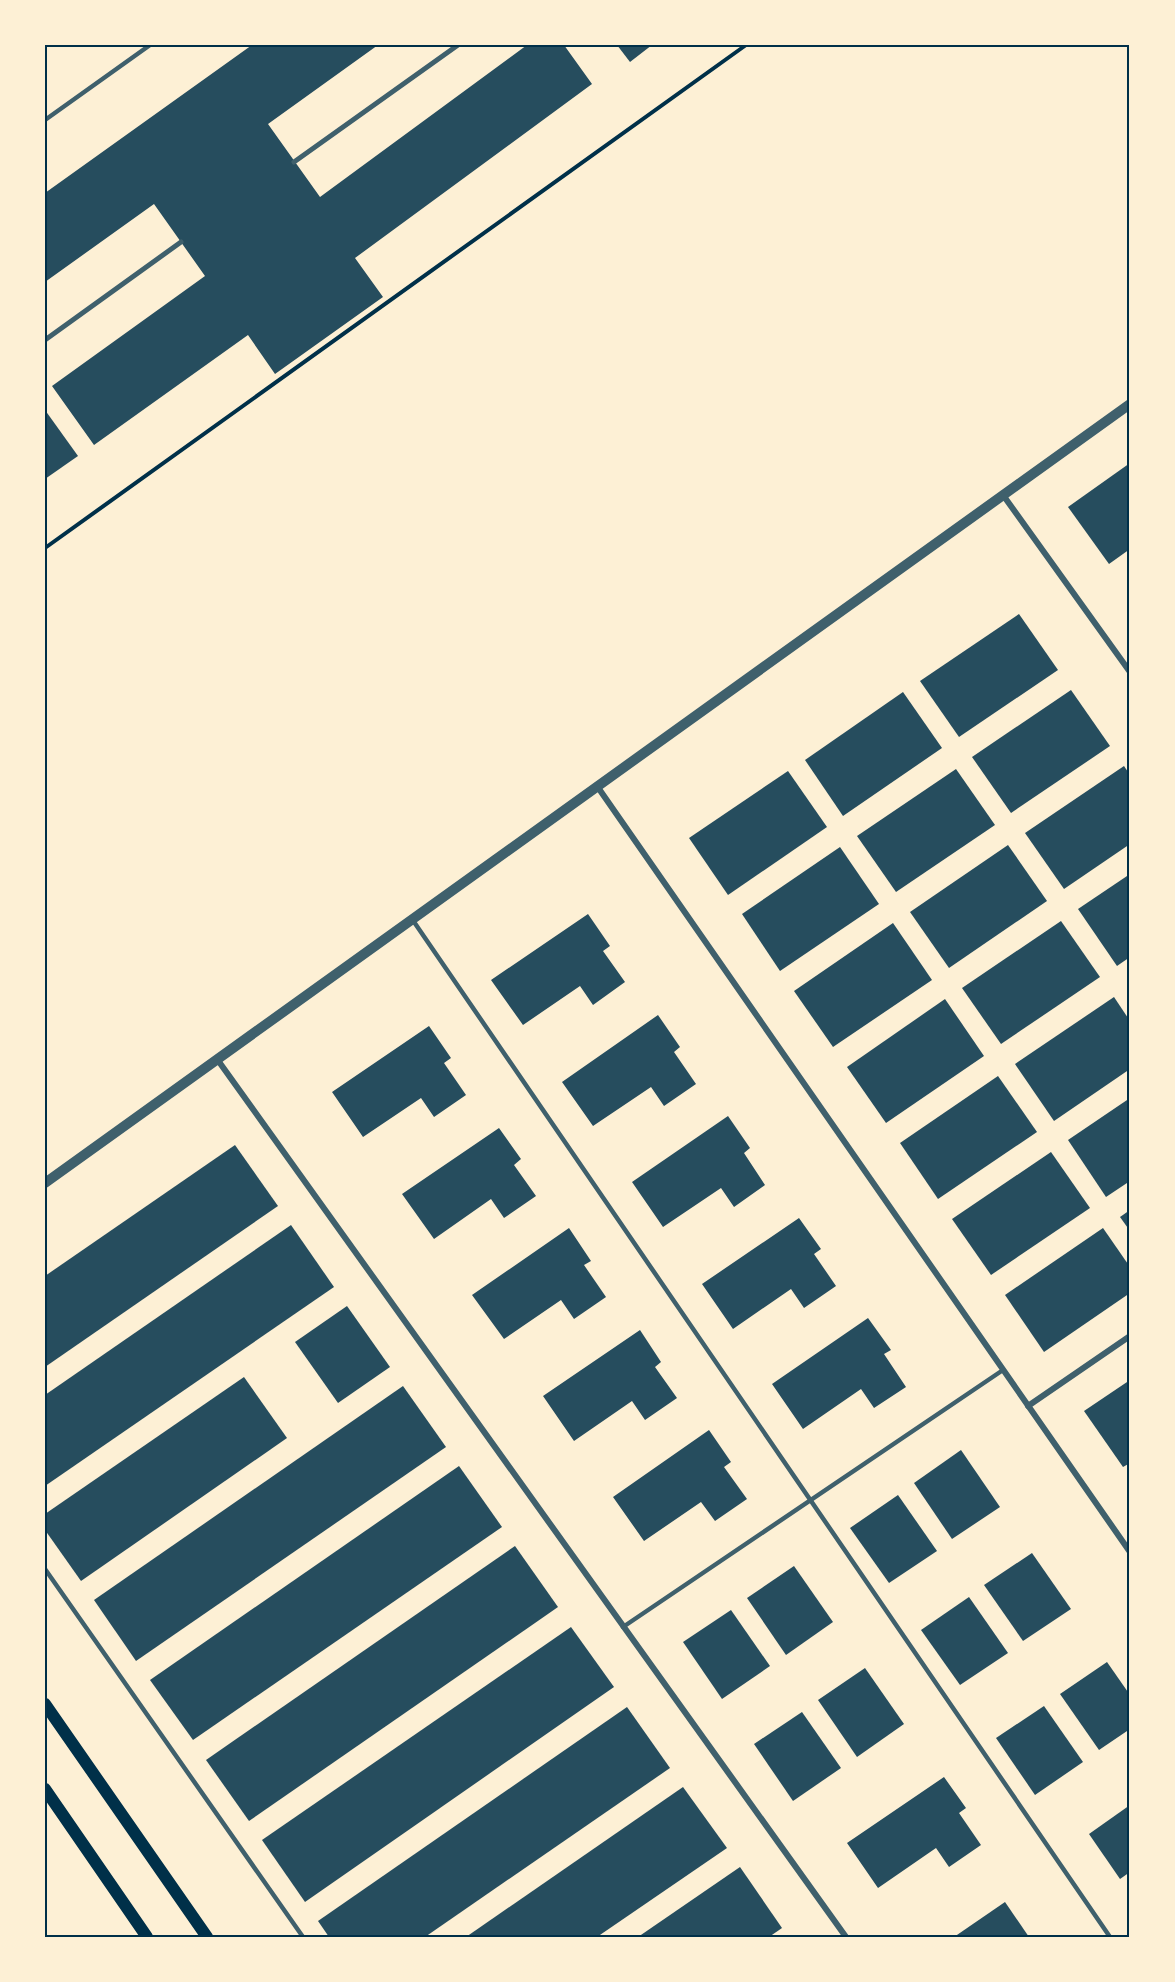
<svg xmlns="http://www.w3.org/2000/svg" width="1175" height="1982" font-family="'Public Sans',sans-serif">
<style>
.building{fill:#264d5e}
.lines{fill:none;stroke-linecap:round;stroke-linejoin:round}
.path{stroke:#003049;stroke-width:4}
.service{stroke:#3f606c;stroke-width:4.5}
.pedestrian{stroke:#3f606c;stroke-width:5}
.minor{stroke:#3f606c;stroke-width:6}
.tertiary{stroke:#3f606c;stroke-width:10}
.secondary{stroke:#003049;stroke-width:12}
.neatline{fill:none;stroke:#003049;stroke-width:2}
</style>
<rect width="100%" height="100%" fill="#fdf0d5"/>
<!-- building -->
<g class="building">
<polygon points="252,45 378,45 268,124 320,197 527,45 564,45 592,84 355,258 383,297 275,374 248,335 94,445 52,386 205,276 154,204 45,282 45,193"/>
<polygon points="617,45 652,45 630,62"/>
<polygon points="45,410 78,456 45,479"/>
<polygon points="1130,463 1130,549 1109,564 1068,507"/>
<polygon points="1019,614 1058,670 959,737 920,681"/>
<polygon points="1071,690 1110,746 1011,813 972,757"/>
<polygon points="903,692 942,748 843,816 805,760"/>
<polygon points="1124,766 1130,775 1130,844 1064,889 1025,833"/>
<polygon points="956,769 995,825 896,892 857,836"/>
<polygon points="788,771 827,827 728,895 689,838"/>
<polygon points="1008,845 1047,901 949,968 910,912"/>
<polygon points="840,847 879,904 780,971 742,914"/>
<polygon points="1130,874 1130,957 1117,966 1078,909"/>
<polygon points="588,914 610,946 603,951 625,982 593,1005 580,986 523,1025 491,980"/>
<polygon points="1061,921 1100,977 1001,1044 962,988"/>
<polygon points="893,923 932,980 833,1047 794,991"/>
<polygon points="1114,997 1130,1021 1130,1069 1054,1121 1015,1064"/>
<polygon points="945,999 984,1056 886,1123 847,1067"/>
<polygon points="658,1015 680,1047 674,1052 696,1084 664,1106 651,1087 593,1126 562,1082"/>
<polygon points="429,1026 451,1058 444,1063 466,1095 434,1117 421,1098 363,1137 332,1092"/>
<polygon points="998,1076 1037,1132 938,1199 900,1143"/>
<polygon points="1130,1098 1130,1181 1106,1197 1068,1140"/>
<polygon points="728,1116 750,1148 744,1153 765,1185 734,1207 721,1188 663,1227 632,1182"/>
<polygon points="499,1128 521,1159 514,1165 536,1196 504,1218 491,1199 434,1239 402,1194"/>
<polygon points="235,1145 278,1206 45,1367 45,1276"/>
<polygon points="1051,1152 1090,1208 991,1275 952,1219"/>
<polygon points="1130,1210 1130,1231 1120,1217"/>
<polygon points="799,1218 821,1249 814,1254 836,1286 804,1308 791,1289 733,1329 702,1284"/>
<polygon points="291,1225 334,1287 45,1486 45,1395"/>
<polygon points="569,1228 591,1261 584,1265 606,1297 574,1319 561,1300 504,1339 472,1295"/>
<polygon points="1103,1228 1130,1267 1130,1293 1044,1352 1005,1295"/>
<polygon points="347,1306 390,1367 338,1403 295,1342"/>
<polygon points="868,1318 891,1350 884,1354 906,1387 874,1408 861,1389 803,1429 772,1384"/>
<polygon points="640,1330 661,1362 655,1367 677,1398 645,1420 632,1401 574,1441 543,1396"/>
<polygon points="244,1377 287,1438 81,1581 45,1530 45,1514"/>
<polygon points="1130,1380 1130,1463 1123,1467 1084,1411"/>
<polygon points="403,1386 446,1447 136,1661 94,1600"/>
<polygon points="709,1430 731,1462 724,1467 747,1499 715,1521 701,1502 644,1541 613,1497"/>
<polygon points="961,1450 1000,1507 952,1539 914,1483"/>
<polygon points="459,1466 502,1527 193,1740 150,1680"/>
<polygon points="898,1495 937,1551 889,1583 850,1528"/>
<polygon points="515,1546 558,1607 249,1821 206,1760"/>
<polygon points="1032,1553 1071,1609 1023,1641 984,1585"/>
<polygon points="794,1566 833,1622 786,1655 747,1598"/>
<polygon points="969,1597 1008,1653 960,1685 921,1630"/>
<polygon points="731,1610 770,1666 722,1699 683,1642"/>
<polygon points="571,1627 614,1687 305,1902 262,1840"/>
<polygon points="1107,1662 1130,1695 1130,1729 1099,1750 1060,1694"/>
<polygon points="865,1668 904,1724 857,1757 818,1700"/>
<polygon points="1044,1706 1083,1762 1035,1795 996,1738"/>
<polygon points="627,1707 670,1768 425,1937 329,1937 318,1921"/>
<polygon points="802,1712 841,1768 793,1801 754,1744"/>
<polygon points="944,1777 966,1808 959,1813 981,1845 949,1867 936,1848 878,1888 847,1843"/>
<polygon points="683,1787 727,1848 597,1937 466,1937"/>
<polygon points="1130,1805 1130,1872 1120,1879 1089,1834"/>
<polygon points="740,1867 782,1928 769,1937 638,1937"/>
<polygon points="1005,1902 1029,1937 954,1937"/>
</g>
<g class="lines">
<!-- path -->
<polyline class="path" points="45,548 746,45"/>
<!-- service -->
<g class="service">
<polyline points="45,120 150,45"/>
<polyline points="412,919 1110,1937"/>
<polyline points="45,1569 303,1937"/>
<polyline points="623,1627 1003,1370"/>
</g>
<!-- pedestrian -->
<g class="pedestrian">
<polyline points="294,162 458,45"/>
<polyline points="45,340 181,242"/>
</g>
<!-- minor -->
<g class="minor">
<polyline points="1003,495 1130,672"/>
<polyline points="597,786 1130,1552"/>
<polyline points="217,1059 846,1937"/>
<polyline points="1028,1406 1130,1336"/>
</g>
<!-- tertiary -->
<polyline class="tertiary" points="45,1183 1130,404"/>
<!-- secondary -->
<g class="secondary">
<polyline points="45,1704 207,1937"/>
<polyline points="45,1789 147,1937"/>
</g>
</g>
<!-- border -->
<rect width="1175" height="1982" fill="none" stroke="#fdf0d5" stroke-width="93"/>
<rect x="46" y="46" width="1082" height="1890" class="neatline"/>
</svg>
